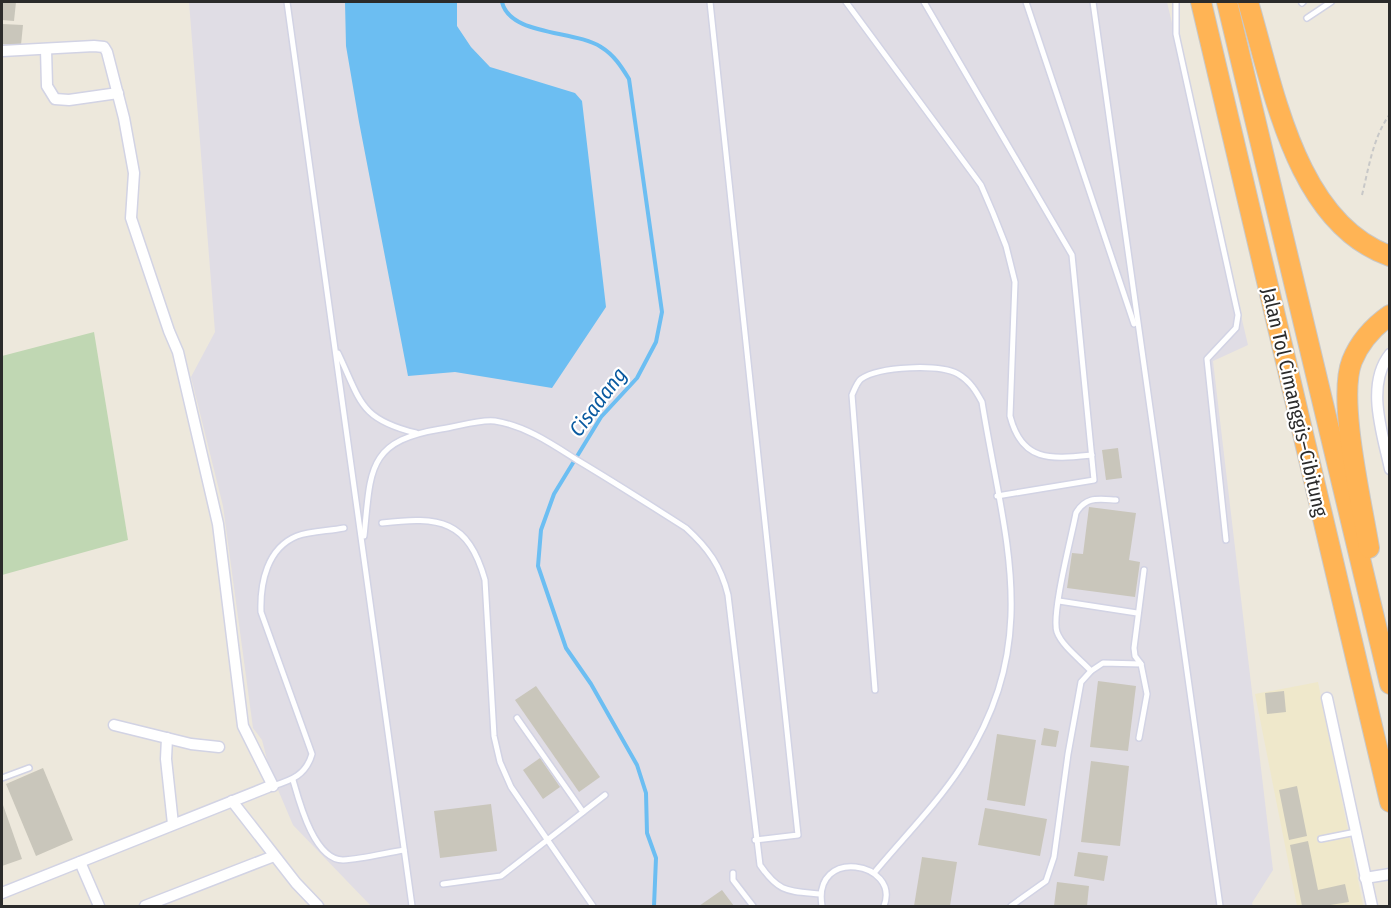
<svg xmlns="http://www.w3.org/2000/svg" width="1391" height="908" font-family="'Fira Sans Condensed',sans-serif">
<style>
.industrial{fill:#e0dde5}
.education{fill:#efe8cb}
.cemetery{fill:#c0d7b3}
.water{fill:#6cbef2}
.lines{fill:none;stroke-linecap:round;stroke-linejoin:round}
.stream{stroke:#6cbef2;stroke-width:4}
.building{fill:#c9c6bb}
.lane-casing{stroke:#d2d3e4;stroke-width:8}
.street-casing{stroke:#d2d3e4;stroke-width:13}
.highway-casing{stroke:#c8c8c8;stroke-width:22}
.path{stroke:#c8c8c8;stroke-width:2;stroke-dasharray:4.5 3;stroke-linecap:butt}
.lane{stroke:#fff;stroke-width:5}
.street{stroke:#fff;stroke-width:10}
.highway{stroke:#ffb455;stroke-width:20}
.labels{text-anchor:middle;stroke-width:4.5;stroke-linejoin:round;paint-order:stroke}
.street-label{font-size:20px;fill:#2b2b2b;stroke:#fff}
.water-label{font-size:21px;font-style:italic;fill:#0a5aa0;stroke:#fff}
</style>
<rect width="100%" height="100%" fill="#ede8dc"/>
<!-- industrial -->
<polygon class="industrial" points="189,2 1167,2 1248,345 1213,361 1273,870 1252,903 1253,906 371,906 293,825 270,771 262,740 253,728 223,506 191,377 215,332"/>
<!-- education -->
<polygon class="education" points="1318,682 1363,905 1297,906 1255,694"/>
<!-- cemetery -->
<polygon class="cemetery" points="94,332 128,540 2,575 2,356"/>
<!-- water -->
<polygon class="water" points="345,2 457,2 457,26 471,47 490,67 575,93 582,101 606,307 552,388 455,372 408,376 359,122 346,46"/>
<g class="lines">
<!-- stream -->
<path class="stream" d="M 502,2 C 510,36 575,30 601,47 C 614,55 621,66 629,79 L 662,312 L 656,342 L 637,378 L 601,417 L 554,494 L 541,530 L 538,566 L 566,648 L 591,684 L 637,765 L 646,793 L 647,833 L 656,858 L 654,906"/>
</g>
<!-- building -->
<g class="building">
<polygon points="2,2 16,2 14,21 2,20"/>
<polygon points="2,24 23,25 21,45 2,44"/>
<polygon points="1118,448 1122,478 1106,480 1102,450"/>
<polygon points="1089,507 1136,513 1129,560 1140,562 1135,597 1067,588 1072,553 1083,554"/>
<polygon points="1098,681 1136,686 1128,751 1090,747"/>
<polygon points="536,686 600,777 579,792 515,700"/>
<polygon points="1284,691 1286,712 1267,714 1265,693"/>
<polygon points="1044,728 1059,731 1056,747 1041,745"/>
<polygon points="997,734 1036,740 1025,806 987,800"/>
<polygon points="540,758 560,787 543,799 523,770"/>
<polygon points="1091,761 1129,766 1120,846 1081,842"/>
<polygon points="43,768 73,840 36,856 6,784"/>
<polygon points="1297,786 1307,836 1289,840 1279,790"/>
<polygon points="2,802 22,859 2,866"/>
<polygon points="491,804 497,851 440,858 434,811"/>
<polygon points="985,808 1047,819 1040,856 978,845"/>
<polygon points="1308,841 1318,890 1345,884 1349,902 1324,906 1302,906 1290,845"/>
<polygon points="1078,852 1108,856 1104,881 1074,876"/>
<polygon points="922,857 957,862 950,906 914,906"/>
<polygon points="1057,882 1089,886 1087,906 1054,906"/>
<polygon points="722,890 734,906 699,906"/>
</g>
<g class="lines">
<!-- lane casing -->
<g class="lane-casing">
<g id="lane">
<polyline points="287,2 412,906"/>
<polyline points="710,2 798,835 755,840"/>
<path d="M 846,2 L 981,185 L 993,213 L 1006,246 L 1015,282 L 1010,416 C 1022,463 1052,459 1092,455"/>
<polyline points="924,2 1072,255 1094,480 997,496"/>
<polyline points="1026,2 1134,324"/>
<polyline points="1093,2 1220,906"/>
<polyline points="1176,2 1176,34 1238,315 1236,328 1207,359 1226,540"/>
<polyline points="1302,3 1303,2"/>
<polyline points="1307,18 1331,2"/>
<path d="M 338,353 C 361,401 359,419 416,433"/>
<path d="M 382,523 C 440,516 468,520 485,580 L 494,736 L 500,762 L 511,787 L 593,906"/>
<path d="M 364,536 C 371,471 366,441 441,429 C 457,427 479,419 495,421 C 526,426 552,444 577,460 C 614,482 650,505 686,528 C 708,548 721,566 728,595 L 760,865 C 779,893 788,891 820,894"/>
<polyline points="1059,601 1137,613"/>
<polyline points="1141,664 1135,656 1134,648 1144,570"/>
<path d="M 1091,671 C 1081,660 1062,646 1057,632 C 1051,614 1072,535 1076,513 C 1086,496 1098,499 1116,500"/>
<polyline points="517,718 583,812"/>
<polyline points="2,778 29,768"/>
<path d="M 293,780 C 299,801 314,860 343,860 C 363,859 385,853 404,850"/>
<path d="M 273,786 C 292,780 306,775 312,754 L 261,612 C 260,583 267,548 297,536 C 311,531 329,531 344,528"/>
<polyline points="1321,839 1356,832"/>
<polyline points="733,873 733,880 753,906"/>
<path d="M 874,873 C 902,839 937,804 961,767 C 1044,640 1004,539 982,402 C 976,391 970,381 958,374 C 939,364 880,366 861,379 C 857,382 854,391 852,395 L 875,690"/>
<polyline points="443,884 501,876 605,795"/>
<path d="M 822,906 C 812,846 901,862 884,906"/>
<polyline points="1011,906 1046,881 1054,857 1068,754 1081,682 1091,671 1103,663 1141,664 1147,694 1139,738"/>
</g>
</g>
<!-- street casing -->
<g class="street-casing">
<g id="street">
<polyline points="46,49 47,86 55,99 69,100 118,93"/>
<polyline points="2,51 94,46 104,47 107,52 124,118 134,173 131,218 169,331 178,352 218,524 243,726 273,786"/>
<path d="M 1390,354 C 1365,385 1383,435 1390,469"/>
<polyline points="1327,698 1372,906"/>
<polyline points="114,725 191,744 219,747"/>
<polyline points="167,738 166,759 173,824"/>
<polyline points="232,801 296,883 318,906"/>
<polyline points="80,862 99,906"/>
<polyline points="1365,878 1390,874"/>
<polyline points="2,893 268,787"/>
<polyline points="145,906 274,856"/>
</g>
</g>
<!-- highway casing -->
<g class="highway-casing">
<g id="highway">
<polyline points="1201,2 1390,802"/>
<polyline points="1227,2 1390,684"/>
<path d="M 1248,2 C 1273,85 1295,223 1390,256"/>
<path d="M 1369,548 C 1362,504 1337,399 1352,361 C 1360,341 1373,327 1390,315"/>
</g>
</g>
<!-- path -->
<path class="path" d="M 1362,195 C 1369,167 1373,137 1390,114"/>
<!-- lane -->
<use href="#lane" class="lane"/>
<!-- street -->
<use href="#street" class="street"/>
<!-- highway -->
<use href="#highway" class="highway"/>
</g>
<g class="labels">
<!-- street labels -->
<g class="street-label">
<text transform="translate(1295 402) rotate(77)" y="7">Jalan Tol Cimanggis–Cibitung</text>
</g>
<!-- water labels -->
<g class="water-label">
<text transform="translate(598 402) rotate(-53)" y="7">Cisadang</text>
</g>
</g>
<!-- border -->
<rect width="1391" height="908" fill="none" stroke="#2b2b2b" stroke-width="6"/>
</svg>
